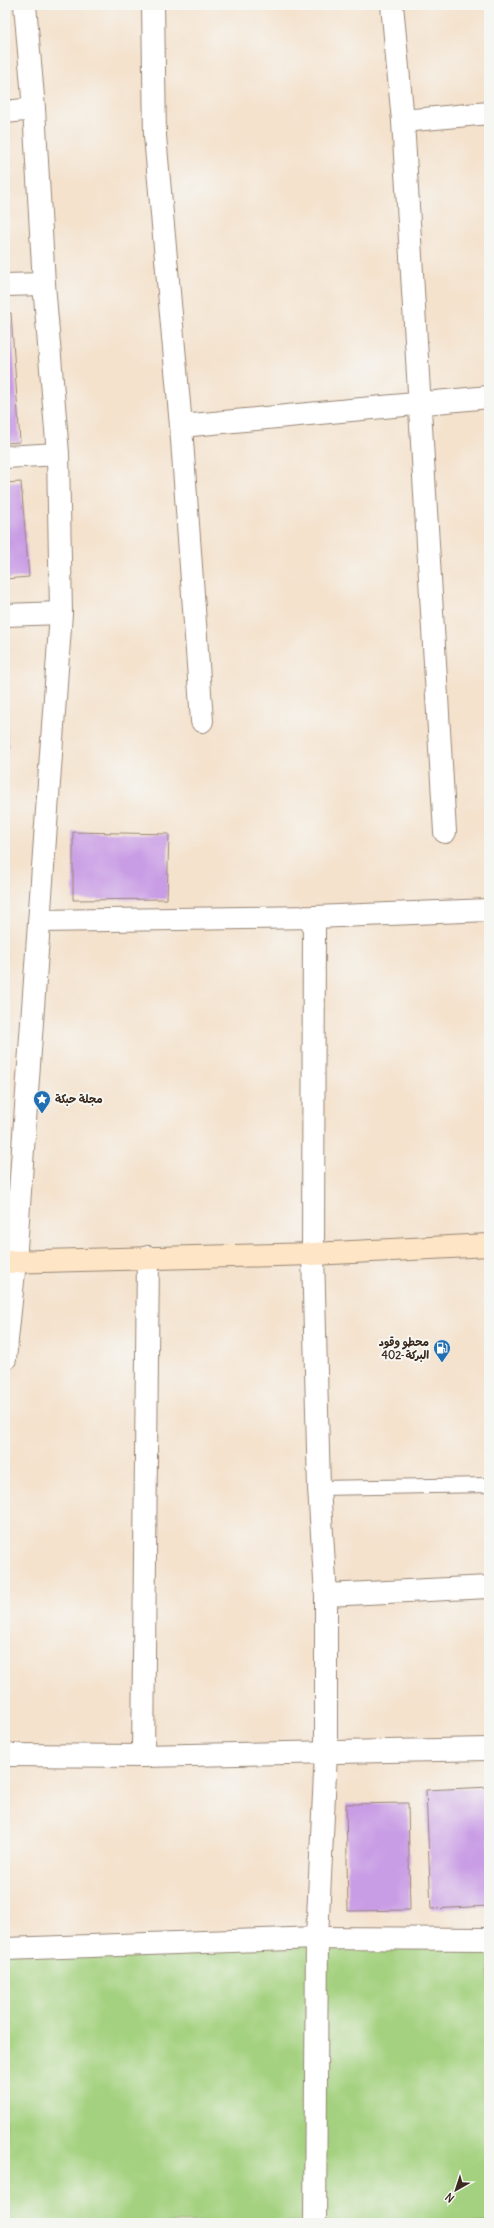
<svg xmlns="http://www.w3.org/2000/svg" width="494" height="2228" font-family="Delius,'Playpen Sans Arabic',sans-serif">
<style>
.green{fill:#a4d17f;stroke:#707e4e}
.building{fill:#c99de5}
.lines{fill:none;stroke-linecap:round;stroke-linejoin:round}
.lane-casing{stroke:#988676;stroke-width:16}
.street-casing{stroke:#988676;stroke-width:24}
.secondary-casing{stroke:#988676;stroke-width:24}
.lane{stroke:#fff;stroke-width:14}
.street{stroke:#fff;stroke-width:22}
.secondary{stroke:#fde5c5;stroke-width:22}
.labels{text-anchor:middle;stroke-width:4;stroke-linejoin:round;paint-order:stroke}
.poi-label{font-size:11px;font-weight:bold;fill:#3b2a1e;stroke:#f6f6f2;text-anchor:start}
</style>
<rect width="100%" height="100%" fill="#f6f6f2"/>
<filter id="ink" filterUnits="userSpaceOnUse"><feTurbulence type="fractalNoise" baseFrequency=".025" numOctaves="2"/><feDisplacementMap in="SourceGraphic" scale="8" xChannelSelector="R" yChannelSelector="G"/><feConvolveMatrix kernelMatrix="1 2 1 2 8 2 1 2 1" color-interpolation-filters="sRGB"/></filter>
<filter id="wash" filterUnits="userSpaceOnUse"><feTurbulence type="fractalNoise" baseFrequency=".012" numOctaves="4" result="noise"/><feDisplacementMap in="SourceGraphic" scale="16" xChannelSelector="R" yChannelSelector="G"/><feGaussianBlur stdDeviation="0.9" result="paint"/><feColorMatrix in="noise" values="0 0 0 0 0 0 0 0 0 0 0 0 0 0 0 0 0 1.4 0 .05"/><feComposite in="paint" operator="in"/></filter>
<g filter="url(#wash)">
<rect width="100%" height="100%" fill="#f4e2cd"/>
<!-- green -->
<g class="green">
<polygon points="318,1939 489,1940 489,2223 319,2223"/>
<polygon points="314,1940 313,2223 5,2223 5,1951"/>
</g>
<g id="blocks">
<!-- building -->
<g class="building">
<polygon points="5,313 11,313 20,442 5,443"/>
<polygon points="21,482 29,577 5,579 5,483"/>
<polygon points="5,719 9,748 5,748"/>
<polygon points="73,832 169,834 167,899 73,900"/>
<polygon points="489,1787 489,1906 431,1909 426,1790"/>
<polygon points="408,1803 410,1910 348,1911 346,1804"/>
</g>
</g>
</g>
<g filter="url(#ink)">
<use href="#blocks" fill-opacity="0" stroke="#988676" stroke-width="1"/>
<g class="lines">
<!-- lane casing -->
<g class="lane-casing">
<polyline id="lane" points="319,1488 489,1485"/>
</g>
<!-- street casing -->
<g class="street-casing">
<g id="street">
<polyline points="153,5 155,136 181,426 202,721"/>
<polyline points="392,5 403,121 445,832"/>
<polyline points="5,112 34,109"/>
<polyline points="403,121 489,113"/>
<polyline points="5,285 44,284"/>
<polyline points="181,426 489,397"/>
<polyline points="5,457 58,454"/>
<polyline points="5,615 61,613"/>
<polyline points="314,917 313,1254 319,1488 326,1595 326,1753 317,1938 315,2223"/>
<polyline points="40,921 314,917 489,910"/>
<polyline points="5,1359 15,1262 61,613 58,454 44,284 34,109 25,5"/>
<polyline points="326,1595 489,1587"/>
<polyline points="5,1755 143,1756 489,1749"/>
<polyline points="143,1756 148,1257"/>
<polyline points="5,1949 317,1938 489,1939"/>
</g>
</g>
<!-- secondary casing -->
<g class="secondary-casing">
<polyline id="secondary" points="5,1262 313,1254 489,1245"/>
</g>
<!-- lane -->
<use href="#lane" class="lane"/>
<!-- street -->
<use href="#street" class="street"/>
<!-- secondary -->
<use href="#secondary" class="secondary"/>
</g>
</g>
<!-- icons -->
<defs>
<g id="sight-pin" transform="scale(0.9)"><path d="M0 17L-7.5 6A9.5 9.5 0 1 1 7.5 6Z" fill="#1f6fb2" stroke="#f6f6f2"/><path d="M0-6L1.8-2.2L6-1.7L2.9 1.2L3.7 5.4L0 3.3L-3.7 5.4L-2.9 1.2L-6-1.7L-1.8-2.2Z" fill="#fff"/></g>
<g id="fuel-pin" transform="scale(0.9)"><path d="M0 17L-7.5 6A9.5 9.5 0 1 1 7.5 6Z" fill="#1f6fb2" stroke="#f6f6f2"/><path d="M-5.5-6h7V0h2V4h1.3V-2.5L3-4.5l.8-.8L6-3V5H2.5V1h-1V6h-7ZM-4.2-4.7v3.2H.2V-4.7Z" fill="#fff"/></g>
</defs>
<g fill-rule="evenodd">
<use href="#sight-pin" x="42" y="1099"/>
<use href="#fuel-pin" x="442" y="1348"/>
</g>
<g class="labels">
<!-- poi labels -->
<g class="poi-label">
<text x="55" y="1103">مجلة حبكة</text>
<text x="429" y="1346" text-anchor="end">محطو وقود<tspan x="429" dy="13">402-البركة</tspan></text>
</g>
</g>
<!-- margin -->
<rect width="494" height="2228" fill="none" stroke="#f6f6f2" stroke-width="20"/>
<!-- north arrow -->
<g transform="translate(456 2190) rotate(219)" stroke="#f6f6f2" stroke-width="3" paint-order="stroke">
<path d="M0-3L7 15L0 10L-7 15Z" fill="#3b2a1e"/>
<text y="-6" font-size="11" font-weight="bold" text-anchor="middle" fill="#3b2a1e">N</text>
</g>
</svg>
